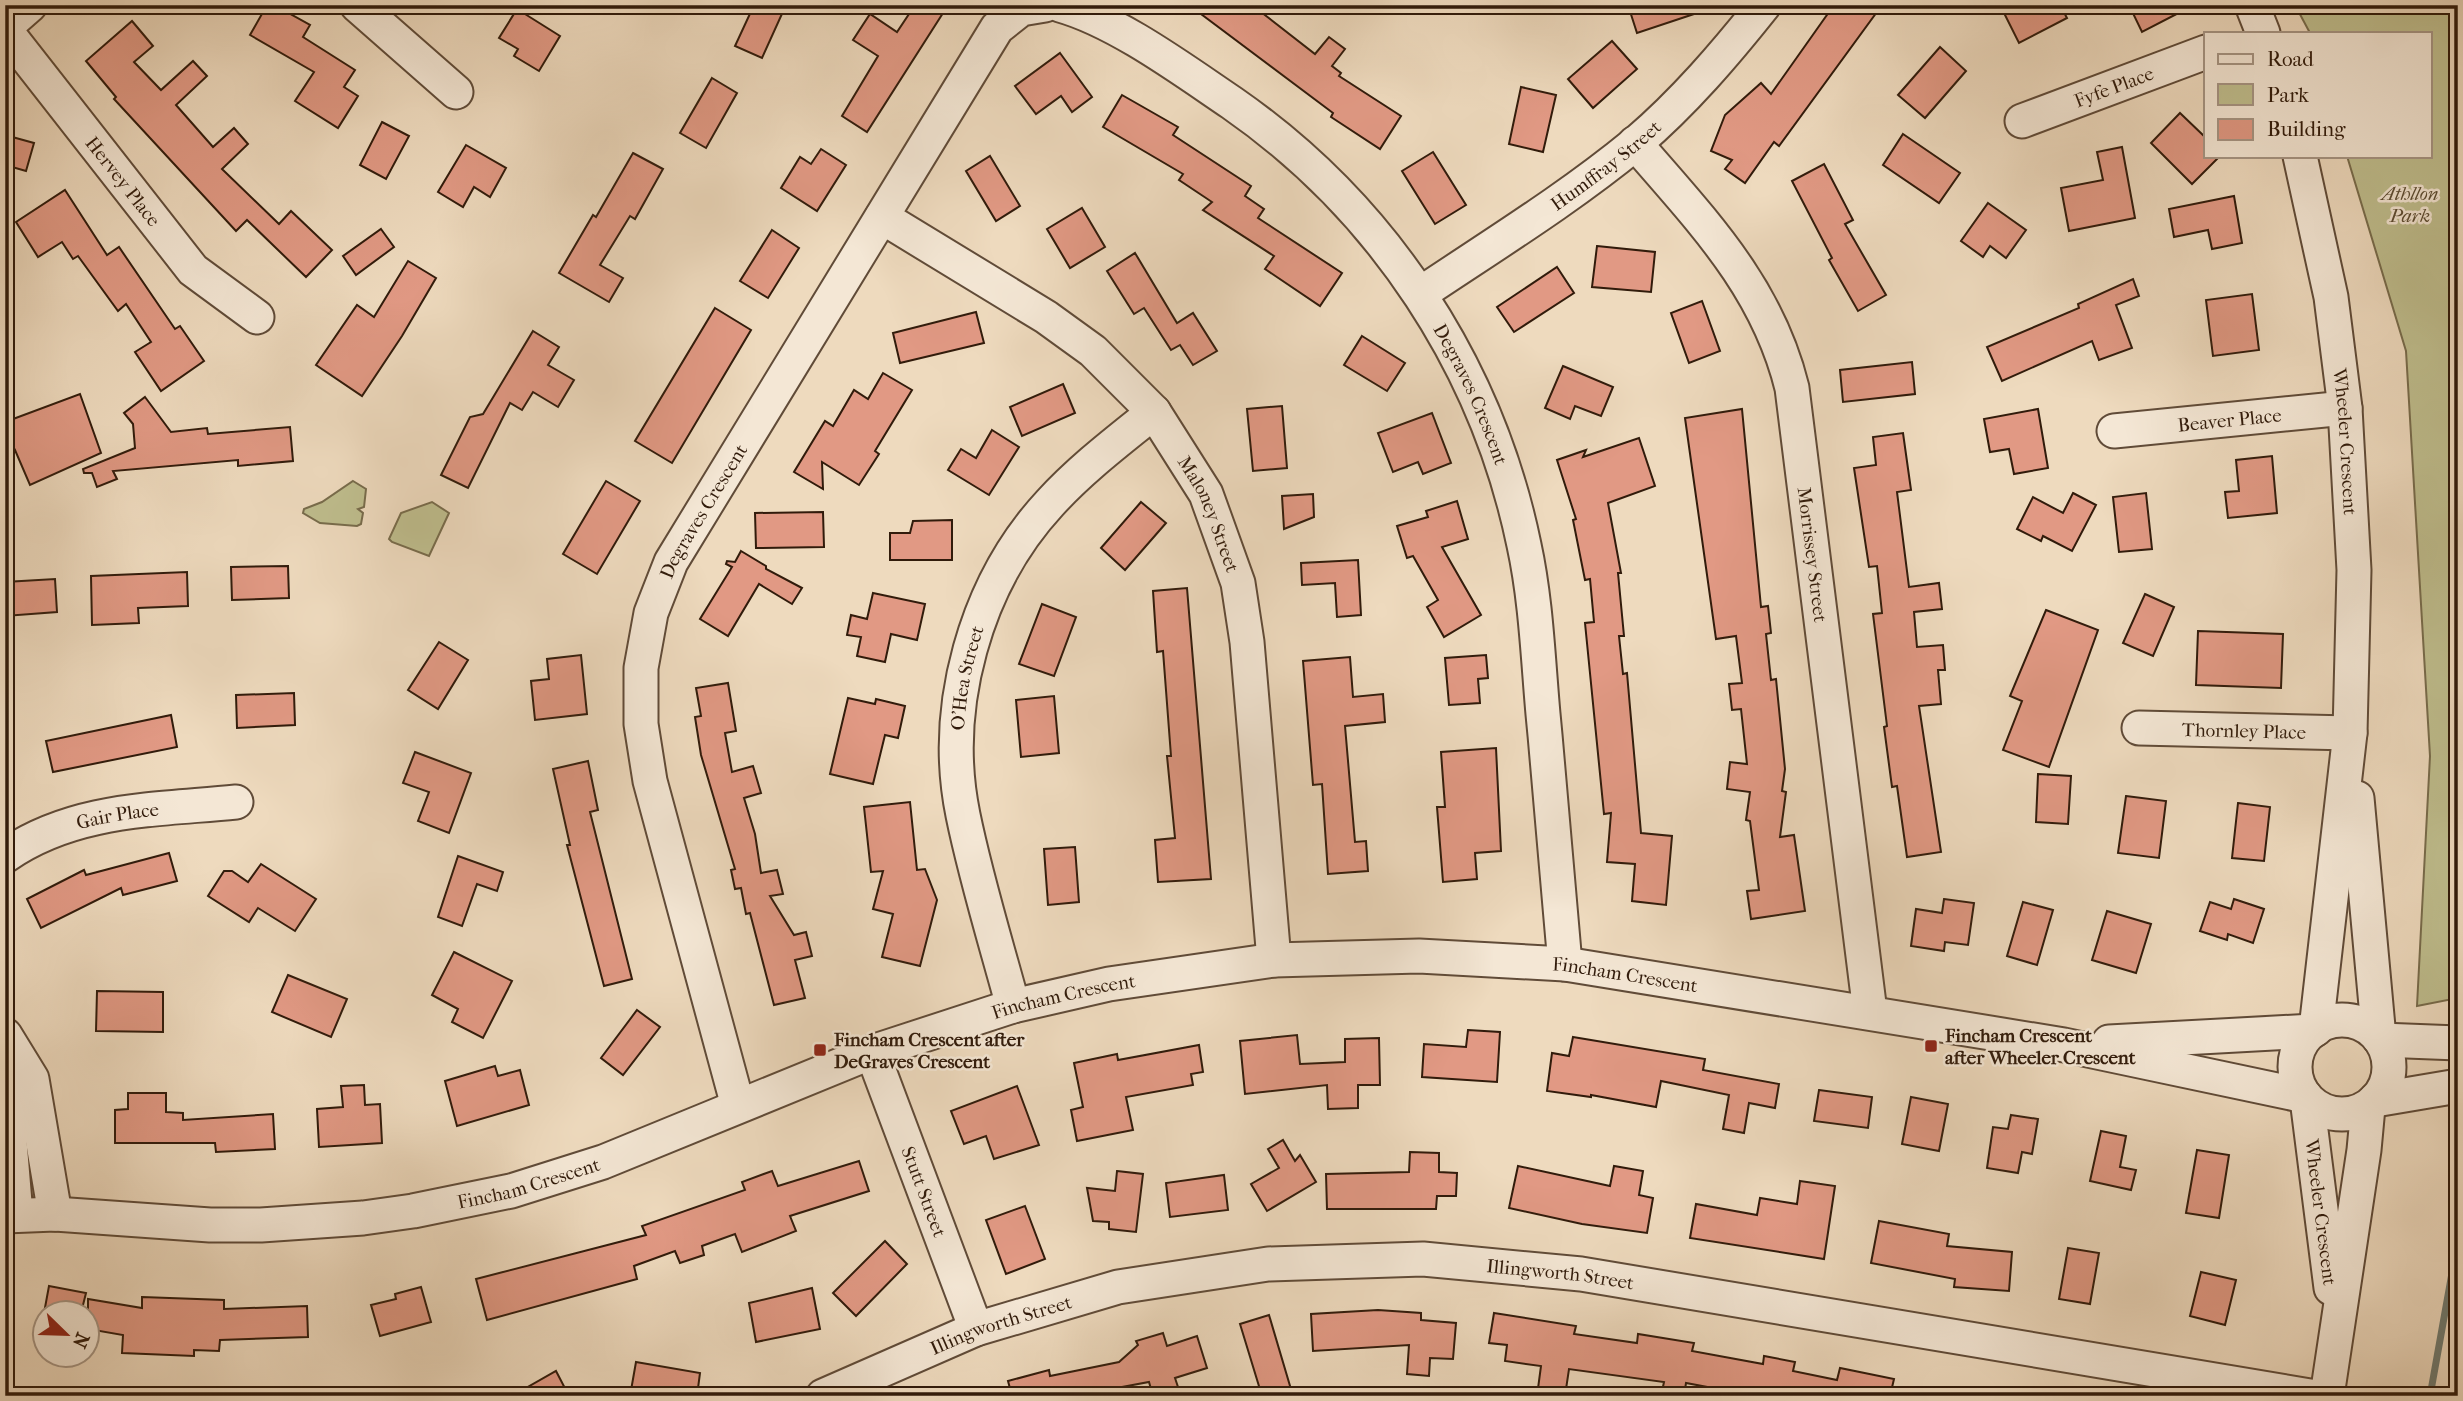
<svg xmlns="http://www.w3.org/2000/svg" width="2463" height="1401" font-family="'IM FELL French Canon',serif">
<style>
.green{fill:#bfbe8e;stroke:#786c4c;stroke-width:2}
.lines{fill:none;stroke-linecap:round;stroke-linejoin:round}
.stream{stroke:#6f7a70;stroke-width:7}
.building{fill:#e19984;stroke:#311b0b;stroke-width:2}
.minor-casing{stroke:#604b38;stroke-width:37}
.minor{stroke:#f4e7d5;stroke-width:33}
.poi-dot{fill:#8f2418;stroke:#f4e7d5;stroke-width:2.5}
.labels{text-anchor:middle;stroke-width:5;stroke-linejoin:round;paint-order:stroke}
.street-label{font-size:19px;fill:#311b0b;stroke:#f4e7d5}
.park-label{font-size:19px;font-style:italic;fill:#5c4c32;stroke:#f4e7d5}
.poi-label{font-size:19px;font-weight:bold;fill:#311b0b;stroke:#f4e7d5;text-anchor:start}
</style>
<rect width="100%" height="100%" fill="#eedabe"/>
<filter id="stains"><feTurbulence type="fractalNoise" baseFrequency=".00286" numOctaves="4"/><feColorMatrix values="0 0 0 0 .2 0 0 0 0 .09 0 0 0 0 .02 0 0 0 .5 -.17"/></filter>
<radialGradient id="worn" r=".72"><stop offset=".6" stop-color="#630" stop-opacity="0"/><stop offset="1" stop-color="#630" stop-opacity=".3"/></radialGradient>
<!-- green -->
<g class="green">
<polygon points="2295,5 2458,5 2458,998 2417,1006 2430,756 2406,351 2347,156 2430,156 2430,33 2310,33"/>
<polygon points="353,481 366,489 364,507 358,509 363,513 361,524 357,526 320,523 303,513 304,509 322,502"/>
<polygon points="432,502 449,513 429,556 392,542 389,539 401,513"/>
</g>
<g class="lines">
<!-- stream -->
<polyline class="stream" points="2430,1396 2454,1262 2458,1258"/>
</g>
<!-- building -->
<g class="building">
<polygon points="267,5 274,5 310,25 303,37 355,70 344,87 358,96 338,128 295,101 314,72 250,35"/>
<polygon points="754,5 786,5 762,58 735,46"/>
<polygon points="915,5 931,5 943,13 867,132 842,116 878,56 853,40 870,14 897,32"/>
<polygon points="1189,5 1252,5 1315,54 1329,37 1345,49 1332,66 1341,73 1339,76 1401,116 1380,149 1331,117 1333,113"/>
<polygon points="1628,5 1708,5 1709,9 1637,33"/>
<polygon points="1834,5 1882,5 1779,146 1774,142 1745,183 1725,169 1732,160 1711,151 1725,115 1761,83 1771,94"/>
<polygon points="2000,5 2060,5 2067,18 2019,43"/>
<polygon points="2129,5 2194,5 2142,32"/>
<polygon points="517,9 560,36 539,71 514,56 518,49 499,38"/>
<polygon points="132,21 153,46 134,62 161,90 193,61 207,76 176,105 213,147 234,128 248,144 222,169 279,224 291,211 332,250 306,277 247,220 236,231 114,99 116,97 86,61"/>
<polygon points="1612,41 1637,69 1593,108 1568,79"/>
<polygon points="1940,47 1966,71 1925,118 1898,95"/>
<polygon points="1060,53 1092,97 1072,112 1061,96 1036,114 1015,86"/>
<polygon points="712,78 737,93 706,148 680,133"/>
<polygon points="1521,87 1556,95 1543,152 1509,144"/>
<polygon points="1122,95 1178,127 1173,135 1251,186 1245,196 1264,209 1258,218 1342,273 1320,306 1265,269 1274,256 1203,210 1212,202 1179,180 1183,174 1103,127"/>
<polygon points="2180,113 2206,138 2206,156 2220,156 2192,184 2151,143"/>
<polygon points="382,122 409,136 386,179 360,165"/>
<polygon points="1903,134 1960,173 1939,203 1883,165"/>
<polygon points="5,135 34,143 26,171 5,165"/>
<polygon points="466,145 506,168 490,197 474,187 463,207 438,192"/>
<polygon points="2122,147 2135,218 2069,231 2061,188 2103,180 2097,152"/>
<polygon points="821,149 846,165 817,211 781,188 800,157 811,164"/>
<polygon points="1433,152 1466,205 1435,224 1402,171"/>
<polygon points="633,153 663,169 635,219 630,216 600,265 623,278 609,302 559,273 593,215 596,217"/>
<polygon points="990,156 1020,206 996,221 966,171"/>
<polygon points="1824,164 1853,220 1845,224 1886,295 1858,311 1829,260 1832,258 1792,181"/>
<polygon points="65,190 107,255 119,247 175,329 180,326 204,361 161,391 135,352 151,342 126,304 118,311 78,256 73,259 62,242 38,257 16,222"/>
<polygon points="2234,196 2242,243 2212,249 2208,230 2174,237 2169,209"/>
<polygon points="1988,203 2026,230 2006,258 1990,246 1983,257 1961,241"/>
<polygon points="1082,208 1105,247 1070,268 1047,229"/>
<polygon points="381,229 394,247 356,275 343,256"/>
<polygon points="772,230 799,248 768,298 740,281"/>
<polygon points="1597,246 1655,252 1651,292 1592,287"/>
<polygon points="1135,253 1177,323 1193,313 1217,351 1193,365 1180,345 1171,350 1144,308 1134,314 1107,271"/>
<polygon points="408,261 436,278 402,336 362,396 316,365 357,305 374,317"/>
<polygon points="1557,267 1574,293 1514,332 1497,307"/>
<polygon points="2133,279 2139,296 2116,305 2132,348 2099,360 2092,341 2002,381 1987,347 2079,308 2078,304"/>
<polygon points="2252,294 2259,350 2213,356 2206,300"/>
<polygon points="1702,301 1720,351 1689,363 1671,313"/>
<polygon points="715,308 751,330 672,463 635,441"/>
<polygon points="976,312 984,343 900,363 893,333"/>
<polygon points="533,331 559,347 548,365 574,380 558,407 533,392 522,410 510,403 468,488 441,475 470,417 483,414"/>
<polygon points="1362,336 1405,363 1387,391 1344,365"/>
<polygon points="1912,362 1915,394 1843,402 1840,370"/>
<polygon points="1563,366 1613,387 1601,416 1575,406 1570,419 1545,408"/>
<polygon points="883,373 912,390 875,451 879,454 859,485 822,462 823,489 794,472 825,421 833,426 854,390 868,399"/>
<polygon points="1063,384 1075,413 1022,436 1010,407"/>
<polygon points="80,394 101,453 30,485 15,450 11,454 5,439 5,422"/>
<polygon points="145,397 171,432 207,428 208,434 290,427 293,461 238,466 238,460 113,471 117,479 97,487 92,473 84,473 83,469 135,448 133,424 124,413"/>
<polygon points="1282,406 1287,468 1253,471 1247,409"/>
<polygon points="1742,409 1761,607 1768,606 1771,633 1766,634 1771,680 1776,679 1785,769 1782,791 1786,792 1780,837 1794,835 1805,911 1751,919 1747,891 1759,890 1750,821 1746,820 1750,792 1727,789 1730,762 1747,764 1741,709 1732,710 1729,684 1742,683 1736,636 1716,639 1685,418"/>
<polygon points="2038,409 2048,468 2014,474 2009,449 1990,452 1984,419"/>
<polygon points="1432,413 1451,463 1423,474 1418,462 1393,472 1378,433"/>
<polygon points="992,430 1019,447 989,495 948,470 961,449 976,458"/>
<polygon points="1903,433 1911,490 1897,492 1909,587 1939,583 1942,609 1914,612 1917,647 1943,645 1945,670 1938,670 1941,704 1919,706 1941,852 1907,857 1897,786 1892,787 1884,727 1887,726 1873,614 1882,613 1877,566 1869,567 1854,468 1876,465 1873,437"/>
<polygon points="1639,438 1655,486 1608,503 1621,573 1618,573 1624,636 1619,636 1623,674 1627,673 1641,833 1672,836 1666,905 1632,901 1635,864 1607,862 1611,813 1604,814 1585,623 1594,622 1590,579 1585,580 1573,520 1576,519 1557,460 1586,450 1583,457"/>
<polygon points="2272,456 2277,513 2228,518 2225,492 2239,491 2236,460"/>
<polygon points="606,481 640,501 597,574 563,554"/>
<polygon points="2073,493 2096,505 2072,551 2043,536 2041,541 2017,529 2033,497 2063,513"/>
<polygon points="2146,493 2152,549 2119,552 2113,497"/>
<polygon points="1313,494 1314,517 1284,529 1282,496"/>
<polygon points="1457,501 1468,539 1442,547 1481,615 1444,637 1427,607 1438,600 1413,556 1407,558 1397,526 1428,517 1426,511"/>
<polygon points="1141,502 1166,523 1125,570 1101,548"/>
<polygon points="823,512 824,547 756,548 755,513"/>
<polygon points="952,520 952,560 890,560 890,533 910,533 913,521"/>
<polygon points="741,551 766,566 766,569 802,588 792,604 759,584 728,636 700,619 732,567 726,564 727,561 735,562"/>
<polygon points="1358,560 1361,615 1337,617 1335,583 1302,585 1301,563"/>
<polygon points="288,566 289,598 232,600 231,567"/>
<polygon points="187,572 188,606 138,608 139,623 92,625 91,576"/>
<polygon points="55,579 57,612 5,616 5,582"/>
<polygon points="1187,588 1211,879 1158,882 1155,840 1175,838 1167,756 1171,756 1163,651 1157,652 1153,591"/>
<polygon points="873,593 925,604 917,640 891,634 885,662 857,656 861,637 847,635 851,615 867,619"/>
<polygon points="2145,594 2174,607 2153,656 2123,643"/>
<polygon points="1042,604 1076,617 1054,676 1019,664"/>
<polygon points="2046,610 2098,630 2049,767 2003,750 2022,701 2010,696"/>
<polygon points="2198,631 2283,634 2281,688 2196,685"/>
<polygon points="439,642 468,660 438,709 408,690"/>
<polygon points="581,655 587,714 535,720 531,681 549,679 547,659"/>
<polygon points="1486,655 1488,678 1478,679 1480,703 1449,705 1445,658"/>
<polygon points="1350,657 1353,697 1383,694 1385,722 1345,726 1355,842 1366,841 1368,871 1328,874 1322,784 1313,785 1303,661"/>
<polygon points="728,683 736,731 725,733 732,772 753,766 761,793 744,798 755,834 761,873 777,870 783,894 770,896 794,935 806,932 812,956 795,960 805,998 774,1005 750,913 746,914 741,888 735,889 731,870 735,869 701,755 695,717 701,716 696,688"/>
<polygon points="294,693 295,725 237,728 236,695"/>
<polygon points="1054,696 1059,753 1021,757 1016,700"/>
<polygon points="848,698 875,704 876,699 905,706 898,738 885,735 873,784 830,774"/>
<polygon points="171,715 177,747 53,772 46,741"/>
<polygon points="1496,748 1501,851 1475,853 1477,879 1443,882 1437,807 1445,807 1441,752"/>
<polygon points="415,752 471,773 449,833 418,821 429,792 403,783"/>
<polygon points="588,761 598,810 590,812 632,979 604,986 567,845 570,845 553,769"/>
<polygon points="2038,774 2071,776 2068,824 2036,822"/>
<polygon points="2126,796 2166,801 2159,858 2118,853"/>
<polygon points="910,802 917,870 925,869 937,900 920,966 882,957 893,914 873,909 883,871 871,872 864,807"/>
<polygon points="2238,803 2270,807 2264,861 2232,858"/>
<polygon points="1075,847 1079,902 1048,905 1044,849"/>
<polygon points="169,853 177,881 123,895 121,888 41,928 27,899 84,870 86,875"/>
<polygon points="458,856 503,872 497,891 477,884 462,926 438,917"/>
<polygon points="261,864 316,899 295,931 258,908 249,922 208,896 224,871 232,871 248,882"/>
<polygon points="1944,899 1974,903 1968,945 1945,942 1944,951 1911,946 1916,909 1942,913"/>
<polygon points="2234,899 2264,909 2253,943 2228,934 2227,940 2200,931 2210,902 2231,909"/>
<polygon points="2023,902 2053,910 2037,965 2007,956"/>
<polygon points="2107,911 2151,924 2136,973 2092,960"/>
<polygon points="454,952 512,981 483,1038 452,1022 458,1009 432,995"/>
<polygon points="288,975 347,999 331,1037 272,1012"/>
<polygon points="97,991 163,992 163,1032 96,1031"/>
<polygon points="637,1010 660,1027 623,1075 601,1058"/>
<polygon points="1468,1030 1500,1032 1497,1082 1422,1077 1424,1044 1466,1047"/>
<polygon points="1297,1035 1300,1064 1345,1062 1345,1039 1379,1038 1380,1085 1358,1085 1358,1108 1328,1109 1327,1085 1245,1094 1240,1041"/>
<polygon points="1573,1037 1705,1059 1703,1070 1779,1084 1775,1108 1749,1103 1744,1133 1723,1129 1729,1095 1661,1081 1656,1107 1591,1095 1591,1097 1547,1091 1552,1053 1569,1056"/>
<polygon points="1199,1045 1203,1072 1191,1074 1193,1085 1126,1097 1133,1130 1077,1141 1071,1110 1083,1107 1074,1063 1117,1054 1118,1060"/>
<polygon points="495,1066 498,1076 520,1070 529,1105 457,1126 445,1081"/>
<polygon points="364,1085 365,1105 380,1104 382,1143 319,1147 317,1109 343,1107 341,1086"/>
<polygon points="1017,1086 1039,1145 994,1159 986,1136 964,1144 951,1111"/>
<polygon points="1819,1090 1872,1097 1868,1128 1814,1121"/>
<polygon points="128,1093 166,1093 166,1112 183,1113 183,1120 273,1114 275,1149 216,1152 215,1143 115,1143 115,1110 128,1109"/>
<polygon points="1911,1097 1948,1104 1939,1151 1902,1144"/>
<polygon points="2011,1115 2038,1119 2032,1154 2022,1152 2018,1173 1987,1168 1993,1127 2008,1129"/>
<polygon points="2101,1131 2126,1136 2120,1167 2136,1170 2131,1190 2090,1181"/>
<polygon points="1283,1140 1295,1161 1300,1155 1316,1182 1267,1211 1251,1184 1279,1168 1268,1149"/>
<polygon points="2197,1150 2229,1155 2219,1218 2186,1213"/>
<polygon points="1410,1152 1439,1153 1439,1172 1457,1173 1456,1196 1437,1196 1436,1209 1327,1209 1326,1174 1409,1172"/>
<polygon points="859,1161 869,1191 790,1216 796,1231 742,1252 735,1234 702,1246 704,1255 680,1263 675,1251 634,1266 637,1279 487,1320 476,1279 646,1235 642,1226 745,1190 742,1182 772,1171 778,1186"/>
<polygon points="1518,1166 1610,1186 1614,1166 1643,1171 1639,1195 1653,1198 1647,1233 1582,1224 1509,1208"/>
<polygon points="1117,1171 1143,1174 1136,1232 1109,1229 1109,1222 1093,1221 1087,1188 1115,1191"/>
<polygon points="1224,1175 1228,1210 1170,1217 1166,1183"/>
<polygon points="1800,1181 1835,1186 1824,1259 1690,1238 1696,1204 1757,1215 1760,1198 1797,1204"/>
<polygon points="1025,1206 1045,1259 1006,1274 986,1220"/>
<polygon points="1879,1221 1949,1234 1947,1246 2012,1252 2009,1291 1954,1287 1955,1279 1871,1263"/>
<polygon points="885,1241 907,1264 856,1316 833,1293"/>
<polygon points="2068,1248 2099,1253 2090,1304 2059,1299"/>
<polygon points="2201,1272 2236,1280 2225,1325 2190,1316"/>
<polygon points="49,1286 86,1293 81,1313 44,1313"/>
<polygon points="421,1287 431,1322 380,1336 371,1305 396,1299 395,1294"/>
<polygon points="812,1288 820,1329 756,1342 749,1303"/>
<polygon points="142,1297 224,1300 224,1309 307,1306 308,1337 220,1340 219,1351 194,1350 194,1356 122,1353 123,1335 88,1329 88,1299 142,1308"/>
<polygon points="1378,1310 1421,1313 1421,1320 1456,1323 1453,1359 1430,1358 1429,1376 1407,1374 1409,1345 1313,1351 1311,1314"/>
<polygon points="1494,1313 1576,1326 1574,1334 1637,1343 1638,1334 1694,1343 1692,1351 1763,1364 1764,1356 1795,1362 1793,1371 1837,1380 1840,1368 1894,1379 1890,1396 1755,1396 1686,1383 1684,1396 1661,1396 1664,1382 1569,1369 1565,1396 1537,1396 1541,1366 1505,1361 1507,1345 1489,1343"/>
<polygon points="1269,1315 1293,1396 1262,1396 1240,1324"/>
<polygon points="1163,1333 1167,1346 1197,1336 1207,1368 1175,1378 1181,1396 1153,1396 1149,1382 1095,1392 1096,1396 1012,1396 1008,1381 1049,1370 1050,1376 1119,1362 1138,1345 1136,1341"/>
<polygon points="636,1362 700,1373 697,1396 630,1396"/>
<polygon points="556,1371 569,1396 512,1396"/>
</g>
<g class="lines">
<!-- minor casing -->
<g class="minor-casing">
<g id="minor">
<polyline points="357,5 456,92"/>
<path id="s1" d="M 1060,5 C 1117,21 1183,70 1232,103 C 1383,208 1487,366 1524,545 C 1536,600 1538,658 1543,714 C 1551,797 1558,880 1565,964"/>
<polyline points="2252,5 2263,33"/>
<polyline points="5,27 30,5"/>
<path id="s2" d="M 5,30 L 193,270 L 257,317"/>
<path id="s3" d="M 2022,121 L 2206,52"/>
<path id="s4" d="M 1635,143 C 1701,220 1767,286 1792,388 L 1870,1012"/>
<path id="s5" d="M 2300,156 L 2331,297 L 2345,408 L 2354,570 L 2350,733 L 2316,1029"/>
<path id="s6" d="M 882,217 L 1046,317 L 1093,351 L 1154,412 L 1206,494 L 1238,583 L 1247,642 L 1274,960"/>
<path id="s7" d="M 1420,294 C 1493,245 1568,199 1636,143 C 1684,102 1725,54 1764,5"/>
<path id="s8" d="M 2114,431 L 2345,408"/>
<path id="s9" d="M 2139,728 L 2350,733"/>
<polyline points="2357,798 2379,1038"/>
<path id="s10" d="M 5,856 C 74,808 156,810 236,802"/>
<path id="s11" d="M 1013,1006 C 996,943 976,879 963,815 C 941,708 975,584 1050,503 C 1081,469 1118,441 1154,412"/>
<circle cx="2342" cy="1067" r="47"/>
<polyline points="5,1035 32,1079 55,1214"/>
<polyline points="2381,1040 2458,1043"/>
<polyline points="2109,1042 2313,1031"/>
<path id="s12" d="M 872,1052 L 976,1329"/>
<polyline points="5,1080 16,1215"/>
<path id="s13" d="M 2307,1099 L 2331,1288"/>
<polyline points="2375,1100 2458,1086"/>
<path id="s14" d="M 738,1106 L 650,781 L 641,724 L 641,668 L 651,613 L 671,562 L 997,28 L 1021,9 L 1045,5"/>
<path id="s15" d="M 5,1216 L 55,1214 L 210,1225 L 261,1225 L 363,1218 L 413,1211 L 511,1191 L 603,1162 L 872,1052 L 1013,1006 L 1109,984 L 1274,960 L 1419,956 L 1565,964 L 2064,1045 L 2305,1096"/>
<path id="s16" d="M 823,1396 L 976,1329 L 1118,1287 L 1268,1264 L 1423,1259 L 1581,1274 L 2310,1396"/>
<polyline points="2327,1396 2364,1150 2368,1107"/>
</g>
</g>
<!-- minor -->
<use href="#minor" class="minor"/>
</g>
<!-- markers -->
<g class="poi-dot">
<rect x="1924" y="1039" width="14" height="14" rx="3.5"/>
<rect x="813" y="1043" width="14" height="14" rx="3.5"/>
</g>
<g class="labels">
<!-- street labels -->
<g class="street-label">
<text dy="7" stroke="none"><textPath href="#s3" startOffset="98">Fyfe Place</textPath></text>
<text dy="7" stroke="none"><textPath href="#s7" startOffset="226">Humffray Street</textPath></text>
<text dy="7" stroke="none"><textPath href="#s2" startOffset="192">Hervey Place</textPath></text>
<text dy="7" stroke="none"><textPath href="#s1" startOffset="581">Degraves Crescent</textPath></text>
<text dy="7" stroke="none"><textPath href="#s8" startOffset="116">Beaver Place</textPath></text>
<text dy="7" stroke="none"><textPath href="#s5" startOffset="290">Wheeler Crescent</textPath></text>
<text dy="7" stroke="none"><textPath href="#s14" startOffset="621">Degraves Crescent</textPath></text>
<text dy="7" stroke="none"><textPath href="#s6" startOffset="453">Maloney Street</textPath></text>
<text dy="7" stroke="none"><textPath href="#s4" startOffset="462">Morrissey Street</textPath></text>
<text dy="7" stroke="none"><textPath href="#s11" startOffset="336">O'Hea Street</textPath></text>
<text dy="7" stroke="none"><textPath href="#s9" startOffset="105">Thornley Place</textPath></text>
<text dy="7" stroke="none"><textPath href="#s10" startOffset="121">Gair Place</textPath></text>
<text dy="7" stroke="none"><textPath href="#s15" startOffset="1662">Fincham Crescent</textPath></text>
<text dy="7" stroke="none"><textPath href="#s15" startOffset="1096">Fincham Crescent</textPath></text>
<text dy="7" stroke="none"><textPath href="#s15" startOffset="528">Fincham Crescent</textPath></text>
<text dy="7" stroke="none"><textPath href="#s12" startOffset="149">Stutt Street</textPath></text>
<text dy="7" stroke="none"><textPath href="#s13" startOffset="114">Wheeler Crescent</textPath></text>
<text dy="7" stroke="none"><textPath href="#s16" startOffset="760">Illingworth Street</textPath></text>
<text dy="7" stroke="none"><textPath href="#s16" startOffset="192">Illingworth Street</textPath></text>
</g>
<!-- park labels -->
<g class="park-label">
<text x="2410" y="200">Athllon<tspan x="2410" dy="22">Park</tspan></text>
</g>
<!-- poi labels -->
<g class="poi-label">
<text x="1945" y="1042">Fincham Crescent<tspan x="1945" dy="22">after Wheeler Crescent</tspan></text>
<text x="834" y="1046">Fincham Crescent after<tspan x="834" dy="22">DeGraves Crescent</tspan></text>
</g>
</g>
<!-- margin -->
<rect width="2463" height="1401" fill="none" stroke="#eedabe" stroke-width="28"/>
<rect x="7" y="7" width="2449" height="1387" fill="none" stroke="#311b0b" stroke-width="3.5"/>
<rect x="14" y="14" width="2435" height="1373" fill="none" stroke="#311b0b" stroke-width="2"/>
<!-- legend -->
<rect x="2204" y="32" width="228" height="126" fill="#f4e7d5" stroke="#a69584" stroke-width="2"/>
<rect x="2218" y="54" width="35" height="10" fill="#f4e7d5" stroke="#a69584" stroke-width="2"/>
<text x="2267" y="66" font-size="21" fill="#311b0b">Road</text>
<rect x="2218" y="84" width="35" height="21" fill="#bfbe8e" stroke="#a69584" stroke-width="2"/>
<text x="2267" y="102" font-size="21" fill="#311b0b">Park</text>
<rect x="2218" y="119" width="35" height="21" fill="#e19984" stroke="#a69584" stroke-width="2"/>
<text x="2267" y="136" font-size="21" fill="#311b0b">Building</text>
<!-- north arrow -->
<g transform="translate(66 1334) rotate(113)"><circle r="33" fill="#f4e7d5" stroke="#a69584" stroke-width="2"/>
<path d="M0-5L12 26L0 18L-12 26Z" fill="#8f2418"/>
<text y="-10" font-size="19" font-weight="bold" text-anchor="middle" fill="#311b0b">N</text>
</g>
<rect width="100%" height="100%" filter="url(#stains)"/>
<rect width="100%" height="100%" fill="url(#worn)"/>
</svg>
